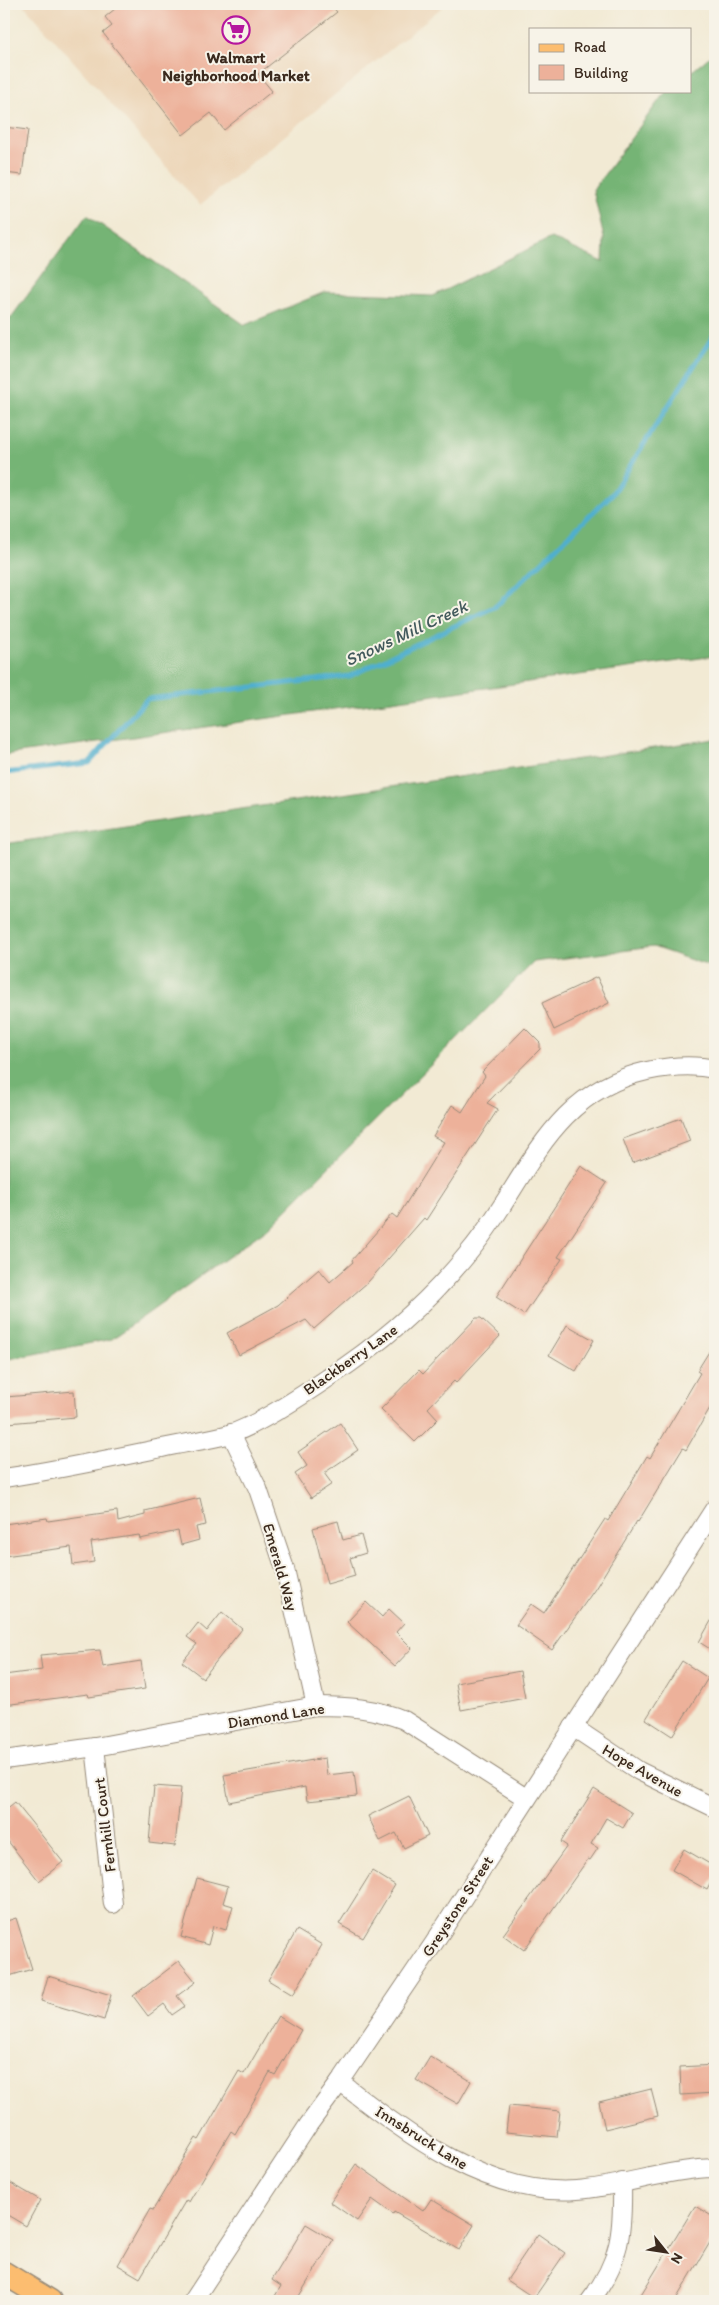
<svg xmlns="http://www.w3.org/2000/svg" width="719" height="2305" font-family="Itim,sans-serif">
<style>
.built{fill:#edd7ba}
.forest{fill:#74b475;stroke:#586f4a}
.lines{fill:none;stroke-linecap:round;stroke-linejoin:round}
.stream{stroke:#4fafce;stroke-width:5}
.building{fill:#edb19a}
.minor-casing{stroke:#968a79;stroke-width:20}
.major-casing{stroke:#968a79;stroke-width:25}
.minor{stroke:#fff;stroke-width:18}
.major{stroke:#fcbd6f;stroke-width:22}
.labels{text-anchor:middle;stroke-width:4;stroke-linejoin:round;paint-order:stroke}
.poi-label{font-size:16px;font-weight:bold;fill:#3b2a1e;stroke:#f7f3e8}
.street-label{font-size:16px;fill:#3b2a1e;stroke:#f7f3e8}
.water-label{font-size:18px;font-style:italic;fill:#42595c;stroke:#f7f3e8}
</style>
<rect width="100%" height="100%" fill="#f7f3e8"/>
<filter id="ink" filterUnits="userSpaceOnUse"><feTurbulence type="fractalNoise" baseFrequency=".02" numOctaves="2"/><feDisplacementMap in="SourceGraphic" scale="10" xChannelSelector="R" yChannelSelector="G"/><feConvolveMatrix kernelMatrix="1 2 1 2 8 2 1 2 1" color-interpolation-filters="sRGB"/></filter>
<filter id="wash" filterUnits="userSpaceOnUse"><feTurbulence type="fractalNoise" baseFrequency=".0096" numOctaves="4" result="noise"/><feDisplacementMap in="SourceGraphic" scale="20" xChannelSelector="R" yChannelSelector="G"/><feGaussianBlur stdDeviation="1.12" result="paint"/><feColorMatrix in="noise" values="0 0 0 0 0 0 0 0 0 0 0 0 0 0 0 0 0 1.4 0 .05"/><feComposite in="paint" operator="in"/></filter>
<g filter="url(#wash)">
<rect width="100%" height="100%" fill="#f2ead4"/>
<!-- built -->
<polygon class="built" points="23,4 446,4 200,205"/>
<!-- forest -->
<g class="forest">
<polygon points="715,52 715,656 4,755 4,327 87,215 245,325 325,292 433,296 551,238 603,262 604,238 593,190 663,95 668,91 690,91 690,73"/>
<polygon points="715,739 715,968 653,947 534,962 268,1228 112,1339 4,1360 4,844"/>
</g>
<g class="lines">
<!-- stream -->
<polyline class="stream" points="4,773 89,763 147,699 350,676 496,606 612,494 715,333"/>
</g>
<g id="blocks">
<!-- building -->
<g class="building">
<polygon points="121,4 330,4 337,12 258,74 272,91 224,130 211,113 183,135 103,33 112,26 105,17"/>
<polygon points="4,127 28,130 22,175 4,173"/>
<polygon points="597,977 609,1003 554,1030 542,1003"/>
<polygon points="525,1028 540,1043 540,1049 487,1103 498,1109 426,1220 424,1218 368,1282 314,1329 306,1320 239,1355 227,1333 278,1305 319,1269 330,1282 353,1262 352,1260 392,1214 397,1218 444,1142 433,1136 452,1105 462,1112 485,1076 482,1072"/>
<polygon points="681,1118 690,1141 632,1163 623,1139"/>
<polygon points="581,1166 607,1183 558,1257 562,1259 524,1315 496,1297"/>
<polygon points="476,1318 481,1318 500,1336 456,1383 454,1381 428,1408 438,1419 415,1442 381,1409 419,1370 423,1374"/>
<polygon points="567,1325 594,1340 576,1371 549,1355"/>
<polygon points="715,1342 715,1399 686,1450 683,1448 638,1522 637,1521 595,1589 552,1650 516,1625 531,1604 544,1613 605,1519 608,1521 647,1456 650,1458 700,1373 697,1371"/>
<polygon points="74,1391 76,1417 8,1423 6,1397"/>
<polygon points="340,1423 358,1450 324,1473 332,1484 311,1498 295,1474 307,1466 298,1452"/>
<polygon points="200,1498 206,1525 196,1527 199,1540 181,1545 178,1531 140,1539 139,1535 91,1542 94,1562 73,1565 71,1547 4,1556 4,1524 47,1518 48,1521 117,1511 118,1522 145,1515 145,1511"/>
<polygon points="338,1521 343,1540 361,1535 366,1553 350,1558 355,1576 327,1584 313,1528"/>
<polygon points="366,1602 382,1617 389,1609 404,1623 396,1632 412,1648 395,1666 347,1622"/>
<polygon points="222,1612 242,1629 203,1678 182,1662 197,1644 187,1637 198,1623 207,1631"/>
<polygon points="715,1614 715,1652 699,1642"/>
<polygon points="100,1650 103,1667 141,1661 145,1689 89,1697 88,1694 4,1705 4,1675 42,1670 40,1655"/>
<polygon points="682,1661 708,1678 672,1736 646,1719"/>
<polygon points="520,1671 525,1698 461,1710 456,1683"/>
<polygon points="325,1758 327,1775 354,1772 357,1796 307,1801 305,1787 229,1802 224,1775"/>
<polygon points="154,1786 181,1788 175,1846 149,1843"/>
<polygon points="594,1789 632,1813 623,1828 606,1818 591,1844 598,1848 590,1860 588,1859 524,1950 503,1935 567,1846 561,1842"/>
<polygon points="409,1796 428,1836 404,1848 396,1833 380,1841 368,1816"/>
<polygon points="15,1802 63,1862 39,1881 4,1836 4,1811"/>
<polygon points="684,1849 715,1867 715,1875 707,1890 672,1870"/>
<polygon points="372,1871 395,1885 363,1938 339,1924"/>
<polygon points="197,1878 228,1886 223,1903 233,1906 226,1930 213,1926 208,1945 181,1937"/>
<polygon points="16,1918 32,1969 6,1977 4,1969 4,1922"/>
<polygon points="297,1930 322,1945 293,1995 268,1980"/>
<polygon points="179,1961 196,1982 177,1996 185,2006 172,2015 164,2004 148,2016 133,1996"/>
<polygon points="48,1976 111,1995 104,2020 41,2001"/>
<polygon points="278,2016 301,2030 275,2075 270,2072 235,2134 231,2131 189,2202 186,2200 140,2278 118,2265 150,2209 153,2210 196,2138 199,2140 239,2071 244,2074"/>
<polygon points="430,2057 471,2081 458,2104 416,2080"/>
<polygon points="715,2065 715,2093 681,2095 680,2067"/>
<polygon points="651,2089 658,2116 605,2129 599,2102"/>
<polygon points="509,2106 560,2111 557,2137 506,2132"/>
<polygon points="356,2164 423,2211 431,2199 474,2225 459,2250 394,2212 393,2214 372,2199 357,2221 330,2202"/>
<polygon points="4,2179 40,2200 26,2226 4,2213"/>
<polygon points="695,2206 715,2218 715,2234 675,2301 637,2301"/>
<polygon points="306,2224 333,2240 296,2301 272,2301 281,2286 272,2280"/>
<polygon points="538,2234 565,2253 534,2298 507,2280"/>
</g>
</g>
</g>
<g filter="url(#ink)">
<use href="#blocks" fill-opacity="0" stroke="#968a79" stroke-width="1"/>
<g class="lines">
<!-- minor casing -->
<g class="minor-casing">
<g id="minor">
<polyline points="231,1433 258,1489 285,1569 316,1706"/>
<path d="M 4,1478 C 57,1470 109,1459 162,1448 C 184,1443 208,1440 230,1434 C 258,1425 303,1395 328,1378 C 382,1343 429,1302 470,1251 C 527,1182 548,1093 647,1071 C 670,1066 692,1064 715,1069"/>
<polyline points="573,1727 639,1771 715,1808"/>
<polyline points="95,1747 113,1904"/>
<path d="M 4,1760 L 95,1747 L 316,1706 C 347,1706 374,1708 404,1720 L 526,1798"/>
<path d="M 340,2082 C 407,2134 487,2197 577,2190 C 624,2186 667,2169 715,2168"/>
<polyline points="193,2301 309,2124 340,2082 434,1943 715,1508"/>
<path d="M 590,2301 C 621,2261 623,2231 622,2182"/>
</g>
</g>
<!-- major casing -->
<g class="major-casing">
<polyline id="major" points="4,2273 50,2301"/>
</g>
<!-- minor -->
<use href="#minor" class="minor"/>
<!-- major -->
<use href="#major" class="major"/>
</g>
</g>
<!-- icons -->
<defs>
<g id="supermarket-ring" transform="scale(1.4375)"><circle r="9.5" fill="#f7f3e8" stroke="#b5179e" stroke-width="1.5"/><path d="M-6-5.5h2.5l.6 2H6L4.5 2H-2.5L-4.4-4H-6ZM-1.5 3.2a1.3 1.3 0 1 0 .1 0ZM3 3.2a1.3 1.3 0 1 0 .1 0Z" fill="#b5179e"/></g>
</defs>
<g fill-rule="evenodd">
<use href="#supermarket-ring" x="236" y="30"/>
</g>
<g class="labels">
<!-- poi labels -->
<g class="poi-label">
<text x="236" y="63">Walmart<tspan x="236" dy="18">Neighborhood Market</tspan></text>
</g>
<!-- street labels -->
<g class="street-label">
<text transform="translate(350 1359) rotate(-35)" y="6">Blackberry Lane</text>
<text transform="translate(281 1567) rotate(74)" y="6">Emerald Way</text>
<text transform="translate(276 1715) rotate(-9)" y="6">Diamond Lane</text>
<text transform="translate(643 1770) rotate(30)" y="6">Hope Avenue</text>
<text transform="translate(104 1825) rotate(-97)" y="6">Fernhill Court</text>
<text transform="translate(457 1906) rotate(-57)" y="6">Greystone Street</text>
<text transform="translate(422 2137) rotate(32)" y="6">Innsbruck Lane</text>
</g>
<!-- water labels -->
<g class="water-label">
<text transform="translate(406 633) rotate(-25)" y="6">Snows Mill Creek</text>
</g>
</g>
<!-- margin -->
<rect width="719" height="2305" fill="none" stroke="#f7f3e8" stroke-width="20"/>
<!-- legend -->
<rect x="529" y="28" width="162" height="65" fill="#f7f3e8" stroke="#aca397"/>
<rect x="539" y="44" width="25" height="8" fill="#fcbd6f" stroke="#aca397"/>
<text x="574" y="52" font-size="15" fill="#3b2a1e">Road</text>
<rect x="539" y="65" width="25" height="15" fill="#edb19a" stroke="#aca397"/>
<text x="574" y="78" font-size="15" fill="#3b2a1e">Building</text>
<!-- north arrow -->
<g transform="translate(666 2252) rotate(120)" stroke="#f7f3e8" stroke-width="4" paint-order="stroke">
<path d="M0-4L9 19L0 12L-9 19Z" fill="#3b2a1e"/>
<text y="-8" font-size="14" font-weight="bold" text-anchor="middle" fill="#3b2a1e">N</text>
</g>
</svg>
